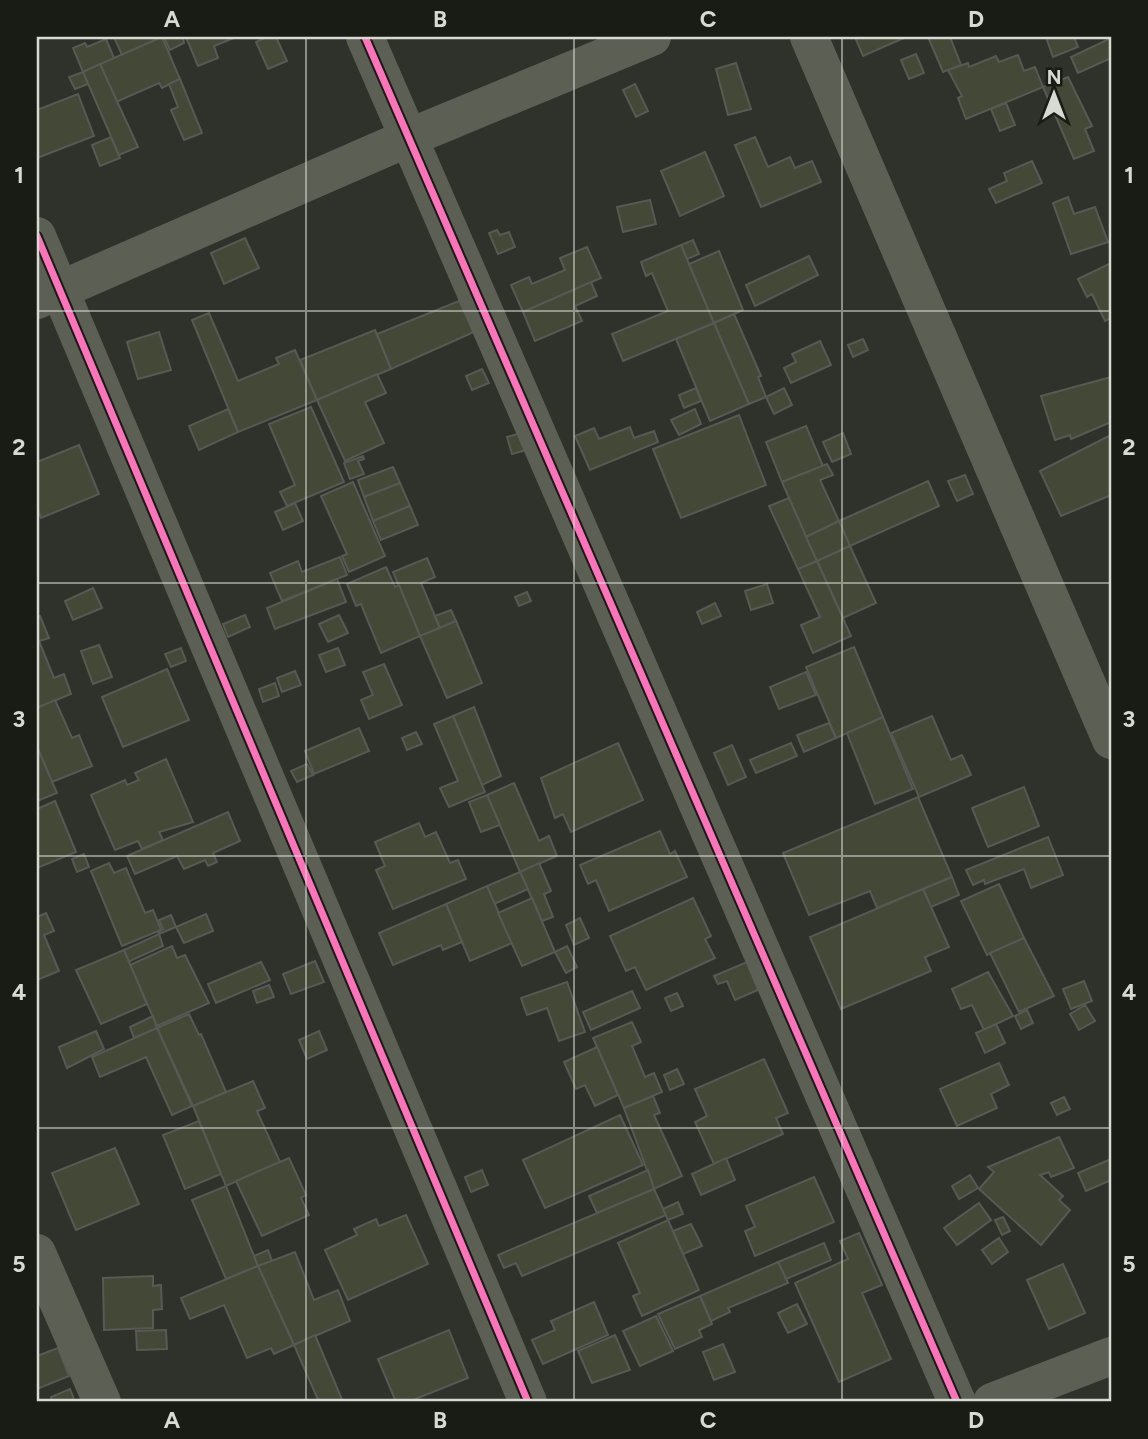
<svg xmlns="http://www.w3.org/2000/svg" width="1148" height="1439" font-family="Figtree,sans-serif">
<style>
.building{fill:#434837;stroke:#585954;stroke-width:2}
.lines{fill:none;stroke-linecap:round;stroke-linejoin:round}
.street{stroke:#5b5f54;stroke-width:38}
.cycleway-casing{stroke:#191b15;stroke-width:11}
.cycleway{stroke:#fb73b8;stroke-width:7}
.grid{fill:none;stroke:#d7dad2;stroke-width:2;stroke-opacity:0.55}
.neatline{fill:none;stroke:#d7dad2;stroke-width:2.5}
.grid-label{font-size:23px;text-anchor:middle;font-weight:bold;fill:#d7dad2}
</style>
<rect width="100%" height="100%" fill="#2f312b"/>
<!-- building -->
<g class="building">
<polygon points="114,37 162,37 122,55"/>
<polygon points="162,37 180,79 162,88 159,83 116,102 100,64"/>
<polygon points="164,37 183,37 184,43 170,50"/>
<polygon points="186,37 236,37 214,46 218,58 198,66"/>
<polygon points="267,37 276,37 287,61 268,69 256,42"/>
<polygon points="855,37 906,37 863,56"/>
<polygon points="928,37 950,37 961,65 943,72"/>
<polygon points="1046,37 1074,37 1078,47 1053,57"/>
<polygon points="1111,38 1111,58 1078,73 1071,57"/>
<polygon points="106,39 114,58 83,72 73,48 85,43 87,47"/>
<polygon points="916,54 924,73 909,79 901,60"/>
<polygon points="1018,55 1024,71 1035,67 1043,87 966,119 958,98 962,96 948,70 968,63 969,67 996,56 999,62"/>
<polygon points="736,63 751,109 728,115 716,69"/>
<polygon points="100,64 138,147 119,155 83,72"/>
<polygon points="83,72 88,84 75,89 69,77"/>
<polygon points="1068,77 1092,126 1085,129 1094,151 1074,159 1043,87"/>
<polygon points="180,79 202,133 184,140 171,110 178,107 169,84"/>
<polygon points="635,84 648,111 636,117 623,90"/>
<polygon points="78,94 94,136 37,158 37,110"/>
<polygon points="1006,103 1015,125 1000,131 991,109"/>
<polygon points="111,137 120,158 100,166 92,145"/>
<polygon points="755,137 768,167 790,157 795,168 812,161 821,182 761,207 735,145"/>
<polygon points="705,152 724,196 680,216 661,171"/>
<polygon points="1032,161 1042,183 996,203 989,189 1007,181 1004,173"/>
<polygon points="1068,197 1074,214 1095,207 1108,242 1071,254 1053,203"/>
<polygon points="650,200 656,224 623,232 617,207"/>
<polygon points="497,230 500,235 509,232 515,247 498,254 489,233"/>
<polygon points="245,238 259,268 224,284 211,253"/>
<polygon points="693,240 699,254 687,259 681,245"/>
<polygon points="681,245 714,323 623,361 612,334 668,311 652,273 646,276 641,262"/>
<polygon points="587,247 601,278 523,312 511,285 529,277 532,284 565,270 560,258"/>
<polygon points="719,251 743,310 714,323 689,264"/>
<polygon points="809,256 818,275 755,306 746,285"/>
<polygon points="1111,263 1111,318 1105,321 1092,294 1087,297 1078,279"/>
<polygon points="591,282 597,296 575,306 582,321 535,341 523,312"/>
<polygon points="459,301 474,332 391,369 377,334"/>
<polygon points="209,313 238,381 279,364 276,358 295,350 317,400 238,432 192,320"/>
<polygon points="734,314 761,376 758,377 766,397 749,404 714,323"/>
<polygon points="714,323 749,404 710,421 676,339"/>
<polygon points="375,330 391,369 317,400 300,360"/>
<polygon points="159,332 171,370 138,379 127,342"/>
<polygon points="863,339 868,350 853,357 848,345"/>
<polygon points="820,341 831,365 791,383 784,368 796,362 792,354"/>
<polygon points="482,369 489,383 472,390 466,376"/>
<polygon points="377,374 386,393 365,402 384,443 345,461 317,400"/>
<polygon points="1111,377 1111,422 1071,439 1070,435 1055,440 1041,396"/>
<polygon points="696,388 701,401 684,408 679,395"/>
<polygon points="784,388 792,405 774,414 766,397"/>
<polygon points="311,407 344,482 287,506 280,492 295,485 269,424"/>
<polygon points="228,409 238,432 199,450 189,426"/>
<polygon points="695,409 701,424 679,435 671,420"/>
<polygon points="739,415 766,485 681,518 653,449"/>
<polygon points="806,426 823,466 782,482 766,442"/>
<polygon points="630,427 634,438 654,431 658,442 590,470 575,436 594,428 599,439"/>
<polygon points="521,433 526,450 512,454 507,437"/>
<polygon points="843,433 851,454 832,462 823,442"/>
<polygon points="1111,435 1111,495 1061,516 1040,471"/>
<polygon points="79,445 99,494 41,518 37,507 37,462"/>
<polygon points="363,456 364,459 358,461 364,474 350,479 344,463"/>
<polygon points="827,464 833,475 820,480 839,521 806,537 782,482"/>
<polygon points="393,467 400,483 364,497 358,480"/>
<polygon points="965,475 973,494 957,501 948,481"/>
<polygon points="928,481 939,506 850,546 839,521"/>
<polygon points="353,482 385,556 349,572 342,556 347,554 321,496"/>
<polygon points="400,483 410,506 373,521 364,497"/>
<polygon points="789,498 817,561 798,569 769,506"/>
<polygon points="295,503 303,521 283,530 275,512"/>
<polygon points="410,506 418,525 381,540 373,521"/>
<polygon points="839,521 850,546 817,561 806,537"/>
<polygon points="850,546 876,603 843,618 817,561"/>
<polygon points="340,557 347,575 282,601 270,573 298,561 302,572"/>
<polygon points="427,558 435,577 421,583 440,628 420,636 393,572"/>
<polygon points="817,561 851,636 813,653 801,625 820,617 798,569"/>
<polygon points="386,567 395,587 399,585 420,636 381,653 361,604 356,606 347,584"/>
<polygon points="337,579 346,602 275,629 267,608"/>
<polygon points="767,584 773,603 751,610 745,591"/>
<polygon points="93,588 102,608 73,620 65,601"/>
<polygon points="527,592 531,601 519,606 515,597"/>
<polygon points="715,603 721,616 702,624 697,612"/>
<polygon points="451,610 456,621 440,628 435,616"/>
<polygon points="245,615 250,627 228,637 223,624"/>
<polygon points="339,615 348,633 328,642 319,624"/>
<polygon points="40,616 49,638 39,641 54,678 64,674 71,694 37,708 37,617"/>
<polygon points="456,621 482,683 447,698 420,636"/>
<polygon points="99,645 112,677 93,684 81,651"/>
<polygon points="854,647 883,717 836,738 806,667"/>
<polygon points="181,648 186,661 171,667 165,654"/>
<polygon points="338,648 345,665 326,672 319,655"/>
<polygon points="384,664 402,705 369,719 361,700 373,695 363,672"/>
<polygon points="167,669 189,720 123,747 102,697"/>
<polygon points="295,671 301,685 282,692 277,678"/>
<polygon points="806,672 816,695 779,709 770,687"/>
<polygon points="275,683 279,696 263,702 259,689"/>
<polygon points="55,700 72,738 79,735 92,766 52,782 37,747 37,708"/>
<polygon points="474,707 501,776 482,785 453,716"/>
<polygon points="453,716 485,792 449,807 440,788 458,781 434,724"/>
<polygon points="932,716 951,760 962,755 971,775 919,797 891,733"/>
<polygon points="883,717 913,789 875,804 847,733"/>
<polygon points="829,723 836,738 804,752 797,735"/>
<polygon points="359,728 369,751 314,774 305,751"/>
<polygon points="416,732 422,744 407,750 402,738"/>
<polygon points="618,743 643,800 571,832 563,814 555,818 541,778"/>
<polygon points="791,743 797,756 756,773 750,760"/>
<polygon points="732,745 746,777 728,785 714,753"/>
<polygon points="37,747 57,793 37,801"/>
<polygon points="166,759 193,822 159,832 163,840 142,849 138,841 115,850 91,795 125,780 127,785 139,780 135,773"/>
<polygon points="307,764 313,775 297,782 291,771"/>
<polygon points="514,783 539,841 549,836 557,856 520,872 487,795"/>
<polygon points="1024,787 1039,826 988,847 972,808"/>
<polygon points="487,795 500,825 481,832 469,802"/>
<polygon points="918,797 952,877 877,908 870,891 809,915 783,853"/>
<polygon points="55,801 76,852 37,868 37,809"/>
<polygon points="228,812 240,841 213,853 217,862 208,866 205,860 184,869 177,856 135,874 127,856"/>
<polygon points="419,823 425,837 436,832 450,863 458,860 466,879 393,909 376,870 385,866 375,842"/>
<polygon points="660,831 670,854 675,851 687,877 609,911 596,880 588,884 580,865"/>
<polygon points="1048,837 1063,875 1031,888 1024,869 985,884 984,880 973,885 966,870"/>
<polygon points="84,854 89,867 77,872 72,859"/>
<polygon points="109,863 114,873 126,868 145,913 153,910 161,930 122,946 91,871"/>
<polygon points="539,863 551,891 544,894 553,917 542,921 520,872"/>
<polygon points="520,872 528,889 494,904 487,886"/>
<polygon points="952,877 959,895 931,907 923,889"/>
<polygon points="999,884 1024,938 987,955 961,901"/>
<polygon points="487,886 512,943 470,961 446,904"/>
<polygon points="923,889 949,947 925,957 931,971 841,1009 810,937"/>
<polygon points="532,898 555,952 522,966 498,913"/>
<polygon points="693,898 711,936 705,939 715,958 646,990 635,967 626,971 610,936"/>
<polygon points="446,904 462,942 443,950 441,945 393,965 379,933"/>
<polygon points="46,913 54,931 44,935 59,971 37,980 37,917"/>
<polygon points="206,914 213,931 184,943 176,927"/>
<polygon points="171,915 176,927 159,934 158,932 163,929 159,920"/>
<polygon points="580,918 589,938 574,945 566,925"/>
<polygon points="159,934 163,946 128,962 124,950"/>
<polygon points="1024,938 1054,996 1019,1012 990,953"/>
<polygon points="172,946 177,958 185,955 209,1003 157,1026 130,965"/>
<polygon points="567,946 577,967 566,973 555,952"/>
<polygon points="124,950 147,1004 101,1024 76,970"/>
<polygon points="315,961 324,982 291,994 283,974"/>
<polygon points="261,962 270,980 216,1003 208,984"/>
<polygon points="747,962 758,990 735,1000 727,981 718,984 714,976"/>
<polygon points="988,972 1013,1016 984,1030 972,1005 961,1009 952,989"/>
<polygon points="1084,981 1092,1001 1071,1009 1063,989"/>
<polygon points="567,982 585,1032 559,1041 547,1008 527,1015 521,998"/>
<polygon points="269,985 274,997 257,1003 253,991"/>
<polygon points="632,991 640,1008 591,1030 583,1012"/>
<polygon points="677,993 683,1006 671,1011 665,998"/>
<polygon points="1085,1005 1095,1021 1079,1030 1070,1014"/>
<polygon points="1027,1010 1033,1023 1021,1029 1015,1016"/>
<polygon points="189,1014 199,1035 201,1034 226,1092 193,1106 157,1028"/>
<polygon points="153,1016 157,1028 134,1038 130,1027"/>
<polygon points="632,1022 641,1042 632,1046 645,1077 654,1073 662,1092 624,1108 593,1038"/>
<polygon points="996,1024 1005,1043 985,1053 976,1033"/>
<polygon points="157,1028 192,1106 172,1115 146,1057 100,1077 92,1057"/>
<polygon points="96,1031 104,1049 67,1068 59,1047"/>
<polygon points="319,1031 327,1050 307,1059 299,1040"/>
<polygon points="597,1047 618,1095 595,1106 585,1085 576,1089 564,1062"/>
<polygon points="764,1059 788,1113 776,1118 783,1134 714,1164 695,1122 707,1116 695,1089"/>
<polygon points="999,1063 1009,1085 991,1094 997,1108 957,1126 940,1089"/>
<polygon points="677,1069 684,1084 670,1090 664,1075"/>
<polygon points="253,1081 265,1108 257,1111 280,1162 226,1186 193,1106"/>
<polygon points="653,1096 660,1113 654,1115 682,1176 654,1189 624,1108"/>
<polygon points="1064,1097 1070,1109 1057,1115 1051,1103"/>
<polygon points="620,1115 643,1165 545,1208 523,1160"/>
<polygon points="199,1121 221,1174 185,1189 163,1135"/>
<polygon points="1059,1137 1074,1168 1051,1177 1049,1172 1040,1175 1063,1196 1059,1200 1070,1210 1041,1245 979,1189 994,1172 988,1167"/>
<polygon points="115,1148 139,1204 76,1230 52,1173"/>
<polygon points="289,1158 306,1195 301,1198 309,1215 262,1236 236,1181"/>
<polygon points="726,1158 735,1180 701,1195 692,1174"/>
<polygon points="1111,1159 1111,1180 1086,1191 1078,1173"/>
<polygon points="482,1170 488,1185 471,1192 465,1177"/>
<polygon points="648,1170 654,1189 597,1213 589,1196"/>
<polygon points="970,1175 978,1188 959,1199 952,1186"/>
<polygon points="814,1177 834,1222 755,1256 745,1231 755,1227 746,1206"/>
<polygon points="226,1186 258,1266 226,1279 192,1200"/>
<polygon points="654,1189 666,1215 522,1276 516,1263 504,1268 498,1255"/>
<polygon points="678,1202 683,1214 668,1220 663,1209"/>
<polygon points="979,1203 991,1220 957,1245 944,1228"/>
<polygon points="406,1215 428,1264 348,1300 325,1250 357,1235 354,1229 376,1219 379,1226"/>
<polygon points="1003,1217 1010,1231 1002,1235 995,1220"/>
<polygon points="668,1220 699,1290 642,1316 633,1296 640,1293 618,1243"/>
<polygon points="691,1224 702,1246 683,1254 673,1231"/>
<polygon points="859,1233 882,1285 862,1293 891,1359 839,1382 795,1283 848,1259 840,1241"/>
<polygon points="999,1238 1008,1252 992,1264 982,1250"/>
<polygon points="824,1243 831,1260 786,1279 778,1262"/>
<polygon points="268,1250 272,1261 258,1266 254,1256"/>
<polygon points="295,1252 314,1300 338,1290 350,1321 294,1345 258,1266"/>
<polygon points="778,1262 788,1283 728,1308 730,1312 711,1321 700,1296"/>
<polygon points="1063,1264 1085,1313 1049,1329 1027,1280"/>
<polygon points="258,1266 294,1345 274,1354 271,1348 247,1358 224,1305 190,1319 181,1298"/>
<polygon points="153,1276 153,1286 161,1285 162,1309 153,1310 153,1328 104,1330 103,1278"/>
<polygon points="700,1296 712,1324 699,1330 702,1337 675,1349 658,1314"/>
<polygon points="594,1302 608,1335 543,1364 532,1340 555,1330 551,1321"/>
<polygon points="797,1304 807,1324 788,1333 778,1313"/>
<polygon points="656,1316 673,1351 640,1366 623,1331"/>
<polygon points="166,1330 167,1349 137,1350 136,1331"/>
<polygon points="449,1330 468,1378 408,1402 396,1402 378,1359"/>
<polygon points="315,1335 343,1402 319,1402 294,1345"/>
<polygon points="615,1335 630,1370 592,1383 578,1351"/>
<polygon points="723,1344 735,1372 714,1380 703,1352"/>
<polygon points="58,1348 69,1376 37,1389 37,1356"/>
<polygon points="70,1389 75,1402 53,1402 51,1397"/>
</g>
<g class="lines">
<!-- street -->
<g class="street">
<polyline points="365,37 957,1402"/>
<polyline points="809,37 1111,740"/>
<polyline points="37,236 528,1402"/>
<polyline points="37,300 408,138 652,37"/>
<polyline points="37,1253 102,1402"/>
<polyline points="992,1402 1111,1356"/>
</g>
<!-- cycleway casing -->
<g class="cycleway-casing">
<g id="cycleway">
<polyline points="365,37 957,1402"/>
<polyline points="37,236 528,1402"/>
</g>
</g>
<!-- cycleway -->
<use href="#cycleway" class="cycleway"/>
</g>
<!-- grid -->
<path class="grid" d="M 306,37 L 306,1402M 574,37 L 574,1402M 842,37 L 842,1402M 37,311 L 1111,311M 37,583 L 1111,583M 37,856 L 1111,856M 37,1128 L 1111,1128"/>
<!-- border -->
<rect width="1148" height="1439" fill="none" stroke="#191b15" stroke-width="77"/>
<!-- north arrow -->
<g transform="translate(1054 94)" stroke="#191b15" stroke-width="5" paint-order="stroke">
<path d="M0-5L12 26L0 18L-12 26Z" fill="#d7dad2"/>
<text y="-10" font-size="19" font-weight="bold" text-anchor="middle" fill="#d7dad2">N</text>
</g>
<rect x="38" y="38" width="1072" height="1362" class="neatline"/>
<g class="grid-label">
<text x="172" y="27">A</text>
<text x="440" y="27">B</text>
<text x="708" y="27">C</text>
<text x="976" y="27">D</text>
<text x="19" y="183">1</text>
<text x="1129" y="183">1</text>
<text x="19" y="455">2</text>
<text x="1129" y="455">2</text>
<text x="19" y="727">3</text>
<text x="1129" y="727">3</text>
<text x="19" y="1000">4</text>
<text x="1129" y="1000">4</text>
<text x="19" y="1272">5</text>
<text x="1129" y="1272">5</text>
<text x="172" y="1428">A</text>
<text x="440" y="1428">B</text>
<text x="708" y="1428">C</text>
<text x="976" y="1428">D</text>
</g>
</svg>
